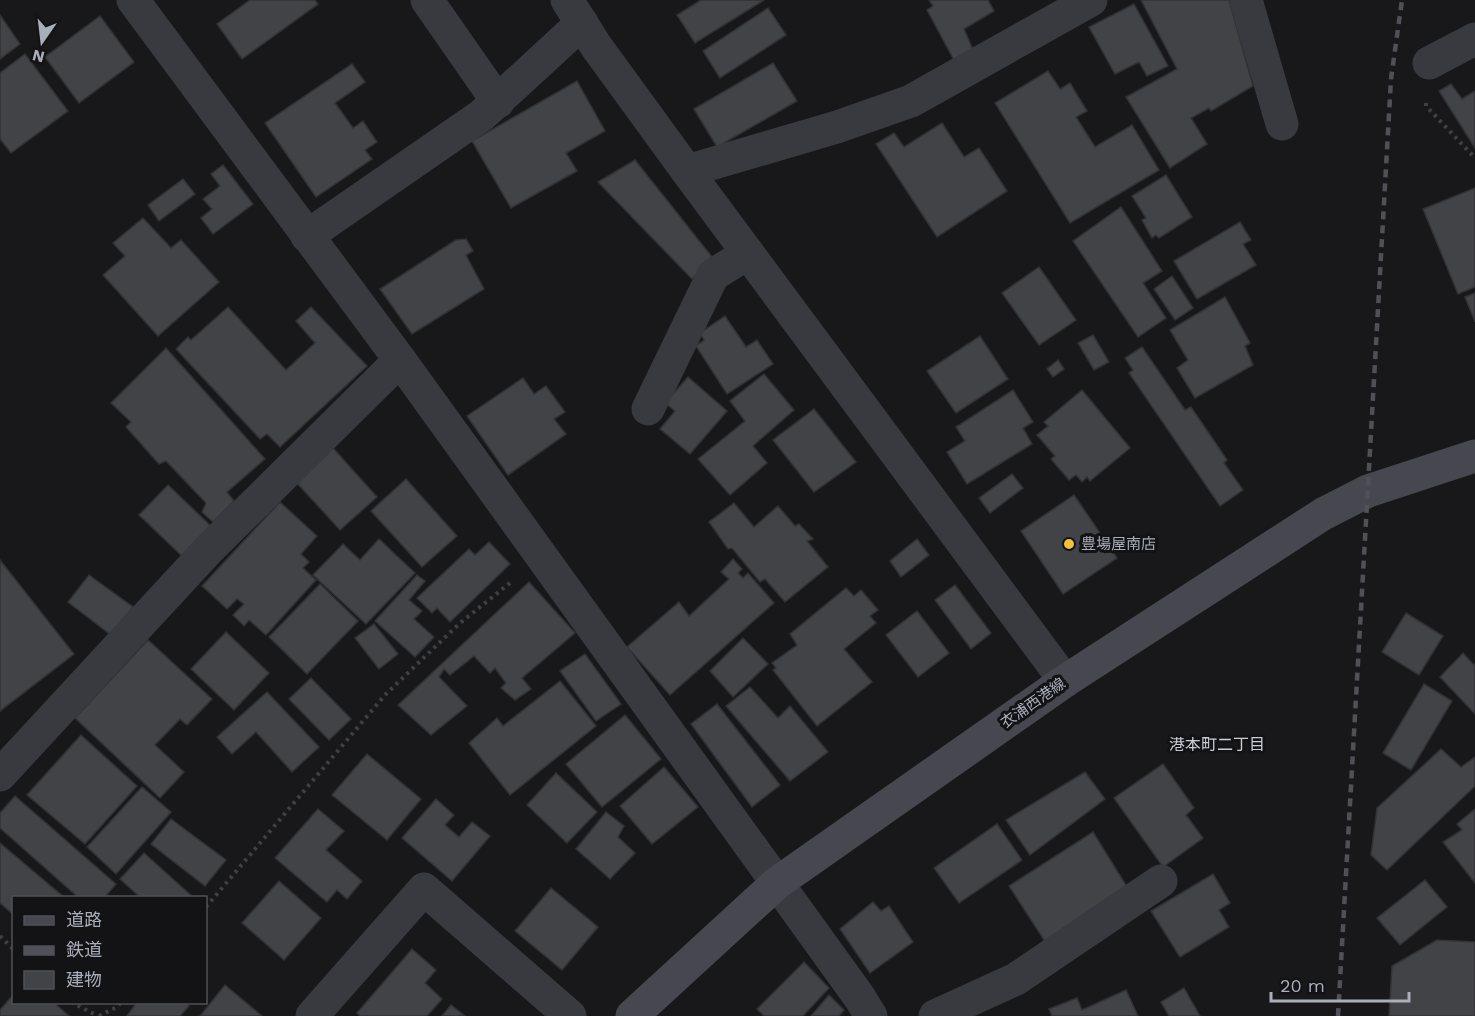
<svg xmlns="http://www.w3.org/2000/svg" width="1475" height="1016" font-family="'Work Sans','Noto Sans JP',sans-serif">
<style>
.building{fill:#424347;stroke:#323236;stroke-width:1.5}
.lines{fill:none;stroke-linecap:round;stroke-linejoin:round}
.path{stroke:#3f4046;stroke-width:4;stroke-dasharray:3 4.5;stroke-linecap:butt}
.minor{stroke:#393a3f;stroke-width:33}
.tertiary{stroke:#393a3f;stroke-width:33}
.secondary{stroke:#47484f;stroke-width:33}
.rail{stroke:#505158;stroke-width:4.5;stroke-dasharray:8 6;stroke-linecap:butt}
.poi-dot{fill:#f0c13a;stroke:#131315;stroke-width:2}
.labels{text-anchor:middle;stroke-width:6;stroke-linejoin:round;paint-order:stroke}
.poi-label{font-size:15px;fill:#aaaeba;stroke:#131315;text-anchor:start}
.street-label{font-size:15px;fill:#aaaeba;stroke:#131315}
.neighbourhood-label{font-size:16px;fill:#cbcdd6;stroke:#131315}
</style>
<rect width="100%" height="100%" fill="#18181a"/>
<!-- building -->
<g class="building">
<polygon points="250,0 315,0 318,4 242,59 217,24"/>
<polygon points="701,0 764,0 695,43 677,15"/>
<polygon points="929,0 988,0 994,11 964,29 973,50 954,60 927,10 933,6"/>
<polygon points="1141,0 1229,0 1253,86 1211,111 1209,108 1191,118 1207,144 1170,168 1126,97 1177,69"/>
<polygon points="1134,4 1168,66 1147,76 1139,62 1115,74 1089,27"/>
<polygon points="768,8 786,35 720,78 703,51"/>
<polygon points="0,15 20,44 0,59"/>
<polygon points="100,16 134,62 79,103 45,57"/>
<polygon points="25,54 68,111 11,153 0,139 0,73"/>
<polygon points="773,63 797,101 717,147 694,109"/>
<polygon points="352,64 365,82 335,103 353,128 363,121 377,142 365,150 372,159 316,197 265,123"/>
<polygon points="1048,71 1060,89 1070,83 1087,111 1076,117 1095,147 1132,125 1159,170 1070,223 995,103"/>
<polygon points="577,81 605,131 566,153 577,171 511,208 472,141"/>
<polygon points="1451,84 1462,99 1475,91 1475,148 1439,91"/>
<polygon points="942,123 964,157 979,148 1007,191 937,237 876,144 894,133 904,147"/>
<polygon points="635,160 712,257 692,279 598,182"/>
<polygon points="223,165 253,204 213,234 201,218 212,209 203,199 220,186 211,174"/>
<polygon points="1166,175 1192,217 1159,238 1156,235 1152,238 1142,220 1146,218 1132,196"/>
<polygon points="183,179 195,194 159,221 148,205"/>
<polygon points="1475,188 1475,287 1458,294 1423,209"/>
<polygon points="1121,207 1162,271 1143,283 1166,318 1138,337 1073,241"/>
<polygon points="143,218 171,248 181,240 219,282 158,336 103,275 125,256 113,243"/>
<polygon points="1240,222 1251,240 1243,244 1256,265 1197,299 1174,261"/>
<polygon points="466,239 473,251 466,255 484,289 412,334 380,289 456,240"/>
<polygon points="1039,267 1076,320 1039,345 1002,293"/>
<polygon points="1172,276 1193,308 1175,320 1154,289"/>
<polygon points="1475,293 1475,322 1465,297"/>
<polygon points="1225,297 1250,343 1245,346 1253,365 1195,398 1177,368 1188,360 1170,330"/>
<polygon points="228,307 286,370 315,343 296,321 311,307 367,366 280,447 267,434 260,439 176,349 188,337 191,340"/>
<polygon points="725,316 746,347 757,340 773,364 727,394 696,346 704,340 700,333"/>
<polygon points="1093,335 1109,362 1094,370 1078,343"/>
<polygon points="980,336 1008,379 956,413 927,371"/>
<polygon points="1142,347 1185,410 1191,407 1227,460 1224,463 1243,490 1220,506 1129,373 1133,370 1125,358"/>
<polygon points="166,348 265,459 227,492 234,501 213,522 202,512 206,503 166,461 159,464 126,427 131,422 111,403"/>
<polygon points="1058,360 1064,369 1053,377 1047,369"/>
<polygon points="764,374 794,410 753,446 767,463 730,495 698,459 745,421 730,401"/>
<polygon points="688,377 727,411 690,454 660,429 675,411 665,403"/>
<polygon points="523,378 534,394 546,386 565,412 554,419 566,434 508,475 467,416"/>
<polygon points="1013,390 1033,422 1023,428 1032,444 967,484 947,452 965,441 956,427"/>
<polygon points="1082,390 1130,448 1090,481 1087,477 1082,482 1076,475 1069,480 1051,459 1055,456 1037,435 1048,426 1044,422"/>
<polygon points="814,409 856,462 814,492 773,440"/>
<polygon points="333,448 377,497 340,530 296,482"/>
<polygon points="1012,474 1023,488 990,513 979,498"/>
<polygon points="406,479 457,536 422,567 371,511"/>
<polygon points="168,485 213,528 184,558 139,515"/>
<polygon points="1074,495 1117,558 1063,594 1021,531"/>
<polygon points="280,502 317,536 301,554 309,562 303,568 316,580 266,635 249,620 244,626 233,615 244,604 237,599 227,609 202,586"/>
<polygon points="734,503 754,527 778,506 795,526 799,524 813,539 807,541 828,567 785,602 765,579 760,582 732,548 728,549 709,522"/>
<polygon points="379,539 415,573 366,624 313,575 343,544 360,560"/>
<polygon points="917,539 929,555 901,577 890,561"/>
<polygon points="489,542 510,564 450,622 437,608 432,613 417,598 469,549 475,555"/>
<polygon points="733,559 742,569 738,573 743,578 748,573 774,603 670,695 627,647 679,602 689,616 729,579 721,572"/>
<polygon points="0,560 74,654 0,711"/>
<polygon points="89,575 133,607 111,635 68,602"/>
<polygon points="417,575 425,581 409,600 422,611 414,619 434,637 415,657 375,621"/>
<polygon points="529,582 575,633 522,678 531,689 515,700 501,688 506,683 495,668 490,673 474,656 450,675 444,669 439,677 467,706 431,735 398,705"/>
<polygon points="320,584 358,621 307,674 269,637"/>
<polygon points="955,585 991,633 971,649 935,600"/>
<polygon points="846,588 854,596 861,590 878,610 870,616 876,623 844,649 872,682 817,726 773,670 776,668 772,663 797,645 790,634"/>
<polygon points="917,611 949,653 918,677 886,635"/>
<polygon points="1406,613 1443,636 1419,675 1382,652"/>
<polygon points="374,624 398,654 379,669 355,638"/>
<polygon points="226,632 269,673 234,710 191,669"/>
<polygon points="743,638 768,664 733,697 710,671"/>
<polygon points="148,640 212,699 187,725 180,719 155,745 184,772 160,798 75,718"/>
<polygon points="1463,653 1474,665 1475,664 1475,714 1440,677"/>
<polygon points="585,654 621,704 596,721 560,671"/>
<polygon points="311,678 351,719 329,740 289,699"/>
<polygon points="560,681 596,726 510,795 469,743 497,718 503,726"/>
<polygon points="1424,684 1452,701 1411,770 1383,753"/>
<polygon points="750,687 778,718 790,706 828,752 790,781 726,706"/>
<polygon points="267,692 319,747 292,772 256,732 232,754 217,737"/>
<polygon points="717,704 780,785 752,807 691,724"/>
<polygon points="625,715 661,759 602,807 566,764"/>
<polygon points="81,735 137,786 85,844 27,795"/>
<polygon points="1441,749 1461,767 1475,757 1475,786 1387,870 1371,855 1377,808"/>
<polygon points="367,754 421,799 387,840 332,795"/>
<polygon points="1163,764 1194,808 1186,815 1203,838 1163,867 1114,798"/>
<polygon points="664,767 698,807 652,844 620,806"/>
<polygon points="1085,772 1105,799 1030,855 1006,820"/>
<polygon points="556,773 597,812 567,843 527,805"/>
<polygon points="142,787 171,812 116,874 87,847"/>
<polygon points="15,796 116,884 104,898 79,898 0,828 0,813"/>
<polygon points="436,799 454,815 445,825 459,837 472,822 490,836 452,881 402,838"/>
<polygon points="318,809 344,831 326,850 362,881 347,899 337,890 327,902 275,858"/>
<polygon points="1475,809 1475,883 1443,842 1462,830 1457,824"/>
<polygon points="606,812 624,826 618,837 635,853 610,879 576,849"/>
<polygon points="171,819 226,860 205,886 151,844"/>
<polygon points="997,824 1022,860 959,903 934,868"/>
<polygon points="1093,832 1129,890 1046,943 1009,886"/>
<polygon points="0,843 65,898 14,898 14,915 0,903"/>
<polygon points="144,853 194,898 141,898 120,879"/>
<polygon points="1213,874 1230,903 1219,910 1229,927 1180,957 1151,911"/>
<polygon points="1425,880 1447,907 1400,945 1377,918"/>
<polygon points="279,881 321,918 284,960 242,923"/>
<polygon points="551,888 598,927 562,970 515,931"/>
<polygon points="873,902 881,911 889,906 913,942 870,973 840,929"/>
<polygon points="1437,940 1475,942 1475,1016 1389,1016 1392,966"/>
<polygon points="412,949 436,970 425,983 442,999 427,1016 360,1016 357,1013"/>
<polygon points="804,962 829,988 803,1016 764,1016 757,1009"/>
<polygon points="225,985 262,1016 200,1016"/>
<polygon points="1184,988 1200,1016 1169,1016 1161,1002"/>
<polygon points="1126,990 1138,1016 1052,1016 1049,1009 1077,998 1082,1010"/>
<polygon points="14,994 14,1002 53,1002 69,1016 0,1016 0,1010"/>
<polygon points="829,995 844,1010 839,1016 811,1016"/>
<polygon points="137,1002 185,1002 189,1006 180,1016 127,1016"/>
<polygon points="451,1005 465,1016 442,1016"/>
</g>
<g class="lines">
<!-- path -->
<g class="path">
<polyline points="1426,103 1426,106 1475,158"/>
<polyline points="206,907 385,695 460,623 510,583"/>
<polyline points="0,936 14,950"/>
<polyline points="71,1002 98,1016"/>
<polyline points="99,1016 117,1007 121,1002"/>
</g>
<!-- minor -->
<g class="minor">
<polyline points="133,0 400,360 860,998 871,1016"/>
<polyline points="427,0 498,102"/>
<polyline points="1246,0 1282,124"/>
<polyline points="1429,63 1475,39"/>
<polyline points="687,171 837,127 911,101 1091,0"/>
<polyline points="307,236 482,115 582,23"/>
<polyline points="648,409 713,275 748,253"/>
<polyline points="0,775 209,549 400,360"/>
<polyline points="312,1016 424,889 570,1016"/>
<polyline points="935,1016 1016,979 1161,881"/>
</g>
<!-- tertiary -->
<polyline class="tertiary" points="567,0 596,46 687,171 1065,681"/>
<!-- secondary -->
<polyline class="secondary" points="632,1016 777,883 1065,681 1323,514 1368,491 1475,456"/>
<!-- rail -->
<polyline class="rail" points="1338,1016 1391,79 1402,0"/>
</g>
<!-- markers -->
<circle class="poi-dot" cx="1069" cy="544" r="6"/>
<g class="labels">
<!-- poi labels -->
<g class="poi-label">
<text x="1081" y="549">豊場屋南店</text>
</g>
<!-- street labels -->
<g class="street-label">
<text transform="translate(1033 703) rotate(-35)" y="5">衣浦西港線</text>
</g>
<!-- neighbourhood labels -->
<g class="neighbourhood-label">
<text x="1217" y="750">港本町二丁目</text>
</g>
</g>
<!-- legend -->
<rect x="12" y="896" width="195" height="108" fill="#131315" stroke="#4f5157" stroke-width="1.5"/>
<rect x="24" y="916" width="30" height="9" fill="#47484f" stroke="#4f5157" stroke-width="1.5"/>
<text x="66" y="926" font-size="18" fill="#aaaeba">道路</text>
<rect x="24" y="946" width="30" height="9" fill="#505158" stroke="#4f5157" stroke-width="1.5"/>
<text x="66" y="956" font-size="18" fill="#aaaeba">鉄道</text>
<rect x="24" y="971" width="30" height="18" fill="#424347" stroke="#4f5157" stroke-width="1.5"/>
<text x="66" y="986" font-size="18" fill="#aaaeba">建物</text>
<!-- north arrow -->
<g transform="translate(42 42) rotate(194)" stroke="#131315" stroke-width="4.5" paint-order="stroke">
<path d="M0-4.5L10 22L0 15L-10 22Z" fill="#aaaeba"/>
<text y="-9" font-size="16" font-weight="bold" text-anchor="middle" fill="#aaaeba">N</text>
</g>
<!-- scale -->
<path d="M1271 992v9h138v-9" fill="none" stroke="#aaaeba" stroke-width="3"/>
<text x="1280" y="992" font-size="18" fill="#aaaeba" stroke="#131315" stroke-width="4.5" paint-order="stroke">20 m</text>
</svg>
